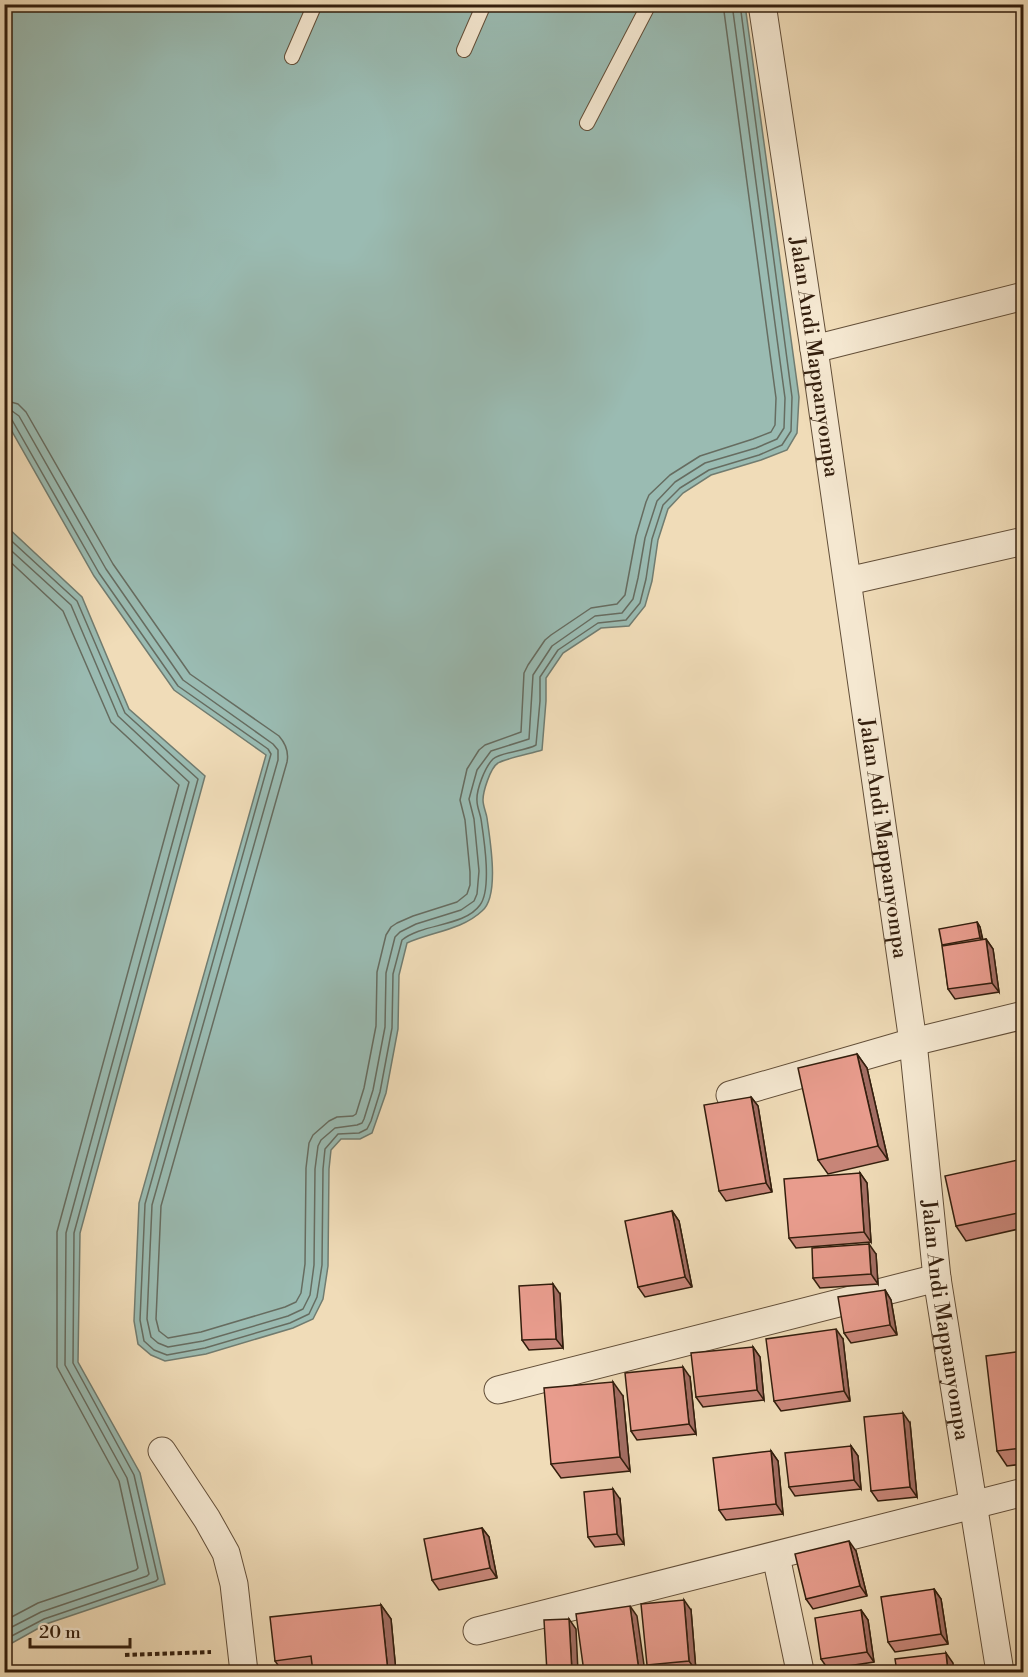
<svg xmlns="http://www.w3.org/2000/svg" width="1028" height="1677" font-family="'Libre Bodoni',serif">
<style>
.water{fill:#9abbb2;stroke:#717c70;stroke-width:1.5}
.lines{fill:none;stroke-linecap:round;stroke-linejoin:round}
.shore{stroke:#666c60;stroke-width:1.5}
.service-casing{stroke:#624e38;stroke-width:16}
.minor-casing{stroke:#624e38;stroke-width:29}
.path{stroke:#331e0d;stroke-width:4;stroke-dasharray:4.5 3;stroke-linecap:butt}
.service{stroke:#f5e8d1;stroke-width:14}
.minor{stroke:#f5e8d1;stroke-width:27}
.wall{fill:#c88679;stroke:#331e0d;stroke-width:1.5}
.shaded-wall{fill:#a26d63;stroke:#331e0d;stroke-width:1.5}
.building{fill:#e89c8d;stroke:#331e0d;stroke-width:1.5}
.labels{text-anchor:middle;stroke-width:5;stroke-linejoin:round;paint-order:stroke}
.street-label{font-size:21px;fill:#331e0d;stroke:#f5e8d1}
</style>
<rect width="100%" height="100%" fill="#f0dcb8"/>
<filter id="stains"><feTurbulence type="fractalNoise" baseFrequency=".00333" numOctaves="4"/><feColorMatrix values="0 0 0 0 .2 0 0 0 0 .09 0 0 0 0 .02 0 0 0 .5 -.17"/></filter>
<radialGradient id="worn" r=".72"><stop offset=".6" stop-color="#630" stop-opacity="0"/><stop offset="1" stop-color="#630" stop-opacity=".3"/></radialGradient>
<!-- water -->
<g class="water">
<path d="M 4,5 L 745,5 L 799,397 L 797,433 L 787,450 L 761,460 L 711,475 L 683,493 L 668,509 L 658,540 L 652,581 L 645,606 L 629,626 L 601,628 L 563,653 L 546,678 L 546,701 L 542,750 C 533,753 504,759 498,763 C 490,768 483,792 483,800 C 483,806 486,812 487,818 C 490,840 500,896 482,911 C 462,930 431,932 407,943 L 399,975 L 398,1029 L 386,1093 L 372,1133 L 360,1139 L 341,1139 L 331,1150 L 329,1169 L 328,1266 L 323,1299 L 313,1319 L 293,1328 L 206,1354 L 165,1361 L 151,1355 L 138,1344 L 134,1321 L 139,1203 L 266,755 L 174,690 L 94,576 L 5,419 Z"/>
<polygon points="5,525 82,597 129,709 205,776 80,1233 78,1362 140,1473 165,1584 46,1624 5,1647"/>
</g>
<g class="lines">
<!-- shore -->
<g class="shore">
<path d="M 4,400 L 18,404 L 26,412 L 113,564 L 190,674 L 279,736 C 286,744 289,752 287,762 L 161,1206 L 156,1319 L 159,1331 L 168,1338 L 201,1332 L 285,1307 L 296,1302 L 301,1293 L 305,1264 L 306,1168 L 309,1143 L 313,1135 L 329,1121 L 337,1117 L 353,1116 L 356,1114 L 364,1088 L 376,1026 L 377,972 L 386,935 L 391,927 L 397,923 L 413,916 L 457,902 L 467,894 L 470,885 L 470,872 L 465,820 L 460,800 L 467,769 L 479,750 L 485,745 L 521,732 L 524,673 L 528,665 L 545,640 L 551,635 L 591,608 L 617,604 L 625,595 L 636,536 L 646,502 L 649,495 L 670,475 L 700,456 L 753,439 L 771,432 L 775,425 L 776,398 L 723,4"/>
<polyline points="4,410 12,411 19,416 106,569 183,680 273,744 278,750 278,760 152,1205 147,1319 151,1337 158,1343 168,1347 203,1341 288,1316 303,1309 310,1295 314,1265 315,1169 318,1146 321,1140 335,1128 357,1125 362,1123 364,1119 373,1090 385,1027 386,973 395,937 400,932 416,924 461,910 474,901 477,894 479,871 474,819 469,799 477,770 491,751 529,739 533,675 552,646 595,616 622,613 633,599 638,578 645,538 657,501 675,482 705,463 756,448 777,439 784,428 785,398 732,4"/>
<path d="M 4,417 L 9,418 L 12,420 L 99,573 L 178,686 L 268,749 L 271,754 L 145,1204 L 140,1320 L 144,1341 L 154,1350 L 167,1355 L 205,1348 L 290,1323 L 309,1314 L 317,1297 L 322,1265 L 323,1169 L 325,1149 L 338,1134 L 359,1133 L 367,1129 L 371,1121 L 380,1092 L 392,1028 L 393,974 L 402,940 C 423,923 464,927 480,905 C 492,889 484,839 481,819 C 480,813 477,807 477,801 C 476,790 485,767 493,759 C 501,752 526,751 536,745 L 540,701 L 540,677 L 558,650 L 598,623 L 626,620 L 640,603 L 646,579 L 652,539 L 663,505 L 680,488 L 709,470 L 759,455 L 782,445 L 791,431 L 792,397 L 740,4"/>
<polyline points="4,534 77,601 125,713 198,779 74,1233 73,1363 134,1475 158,1579 156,1581 44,1619 4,1640"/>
<polyline points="4,544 71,605 118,716 189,782 66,1233 65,1365 127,1478 149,1574 147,1576 41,1612 4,1631"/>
<polyline points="4,556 63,611 111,722 179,785 57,1232 57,1367 119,1481 138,1568 136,1570 38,1603 4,1621"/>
</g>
<!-- service casing -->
<g class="service-casing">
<g id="service">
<polyline points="464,50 484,4"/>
<polyline points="292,57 315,4"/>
<polyline points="587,123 649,4"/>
</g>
</g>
<!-- minor casing -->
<g class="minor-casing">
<g id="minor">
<path id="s1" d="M 762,4 L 814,349 L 913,1042 L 937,1278 L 1000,1672"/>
<polyline points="814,349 1024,296"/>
<polyline points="848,581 1024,541"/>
<polyline points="730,1095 913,1042 1024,1015"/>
<polyline points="498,1390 937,1278"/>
<polyline points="162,1451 207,1519 226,1553 234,1584 244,1672"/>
<polyline points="776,1556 799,1666"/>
<polyline points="477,1631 1024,1492"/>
</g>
</g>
<!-- path -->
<polyline class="path" points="125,1655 211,1652"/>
<!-- service -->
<use href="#service" class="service"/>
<!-- minor -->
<use href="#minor" class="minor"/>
</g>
<!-- wall -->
<g class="wall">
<polygon points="977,922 980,927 983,940 986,939 993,949 999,992 955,999 948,989 943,946"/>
<polygon points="857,1054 867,1068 888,1160 828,1174 818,1160"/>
<polygon points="751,1097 758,1106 772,1192 726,1201 719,1191"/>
<polygon points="1023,1159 1023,1228 966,1241 956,1226"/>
<polygon points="860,1173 867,1183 871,1242 796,1248 789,1238"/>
<polygon points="672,1211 679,1221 692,1287 645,1297 638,1287"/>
<polygon points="876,1254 878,1284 820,1288 813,1278"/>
<polygon points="885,1290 891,1300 897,1335 851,1343 844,1333"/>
<polygon points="560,1294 563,1348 529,1350 522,1340"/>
<polygon points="843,1339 850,1401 781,1411 774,1401"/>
<polygon points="753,1347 760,1357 764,1400 703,1407 696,1397"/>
<polygon points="1023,1351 1023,1464 1007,1466 997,1451"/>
<polygon points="690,1377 696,1434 637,1440 631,1431"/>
<polygon points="623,1396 630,1471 561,1478 551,1464"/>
<polygon points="910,1423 917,1497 878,1501 871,1491"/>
<polygon points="851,1446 858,1456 861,1489 795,1496 789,1487"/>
<polygon points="771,1451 778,1461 783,1514 726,1520 719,1510"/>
<polygon points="620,1499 624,1544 595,1547 588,1537"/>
<polygon points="482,1528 489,1537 497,1578 439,1590 432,1580"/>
<polygon points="856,1551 867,1596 813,1609 806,1599"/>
<polygon points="934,1589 941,1599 948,1644 895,1652 888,1642"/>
<polygon points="381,1605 391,1619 396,1672 283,1672 275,1661"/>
<polygon points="691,1610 696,1671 677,1672 652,1672 647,1665"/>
<polygon points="861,1610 868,1620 874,1662 828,1669 821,1659"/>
</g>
<!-- shaded-wall -->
<g class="shaded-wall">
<polygon points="977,922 980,927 983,943 980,938"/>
<polygon points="986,939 993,949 999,992 992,983"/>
<polygon points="857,1054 867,1068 888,1160 878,1146"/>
<polygon points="751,1097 758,1106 772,1192 766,1183"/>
<polygon points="860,1173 867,1183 871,1242 864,1232"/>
<polygon points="672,1211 679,1221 692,1287 685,1277"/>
<polygon points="869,1244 876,1254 878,1284 871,1274"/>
<polygon points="553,1284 560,1294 563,1348 556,1339"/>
<polygon points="885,1290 891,1300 897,1335 890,1325"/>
<polygon points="836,1329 843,1339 850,1401 844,1391"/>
<polygon points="753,1347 760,1357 764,1400 757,1390"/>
<polygon points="683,1367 690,1377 696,1434 689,1424"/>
<polygon points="613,1382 623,1396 630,1471 620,1457"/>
<polygon points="903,1413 910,1423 917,1497 910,1487"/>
<polygon points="851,1446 858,1456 861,1489 854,1480"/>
<polygon points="771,1451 778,1461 783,1514 776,1504"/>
<polygon points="613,1489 620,1499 624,1544 617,1534"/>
<polygon points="482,1528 489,1537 497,1578 490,1568"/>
<polygon points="849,1541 856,1551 867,1596 860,1586"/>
<polygon points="934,1589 941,1599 948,1644 941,1634"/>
<polygon points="684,1600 691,1610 696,1671 689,1661"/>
<polygon points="381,1605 391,1619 396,1672 388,1672"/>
<polygon points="630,1606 637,1616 645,1672 640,1672 639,1671"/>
<polygon points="861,1610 868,1620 874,1662 867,1652"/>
<polygon points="569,1619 576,1629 578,1672 572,1672"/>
<polygon points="946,1653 953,1663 954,1672 948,1672"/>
</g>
<!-- building -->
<g class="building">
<polygon points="977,922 980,938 942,945 939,929"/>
<polygon points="986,939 992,983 948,989 942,946"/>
<polygon points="857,1054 878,1146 818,1160 798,1068"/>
<polygon points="751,1097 766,1183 719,1191 704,1105"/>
<polygon points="1023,1159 1023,1212 956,1226 945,1176"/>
<polygon points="860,1173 864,1232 789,1238 784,1179"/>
<polygon points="672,1211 685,1277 638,1287 625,1221"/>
<polygon points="869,1244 871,1274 813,1278 812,1248"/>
<polygon points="553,1284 556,1339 522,1340 519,1286"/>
<polygon points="885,1290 890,1325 844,1333 838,1297"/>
<polygon points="836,1329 844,1391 774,1401 766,1339"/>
<polygon points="753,1347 757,1390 696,1397 691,1353"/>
<polygon points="1023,1351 1023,1448 997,1451 986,1356"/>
<polygon points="683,1367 689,1424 631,1431 625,1373"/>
<polygon points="613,1382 620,1457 551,1464 544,1388"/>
<polygon points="903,1413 910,1487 871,1491 864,1417"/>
<polygon points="851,1446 854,1480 789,1487 785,1453"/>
<polygon points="771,1451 776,1504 719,1510 713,1458"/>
<polygon points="613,1489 617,1534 588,1537 584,1492"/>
<polygon points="482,1528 490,1568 432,1580 424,1539"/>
<polygon points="849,1541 860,1586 806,1599 795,1554"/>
<polygon points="934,1589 941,1634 888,1642 881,1597"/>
<polygon points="684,1600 689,1661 647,1665 641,1604"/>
<polygon points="381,1605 388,1672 313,1672 311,1656 275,1661 270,1617"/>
<polygon points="630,1606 639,1671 629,1672 584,1672 576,1614"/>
<polygon points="861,1610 867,1652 821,1659 815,1618"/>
<polygon points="569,1619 572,1672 547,1672 544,1620"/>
<polygon points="946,1653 948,1672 897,1672 895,1659"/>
</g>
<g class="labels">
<!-- street labels -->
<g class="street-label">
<text dy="7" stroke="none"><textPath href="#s1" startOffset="357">Jalan Andi Mappanyompa</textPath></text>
<text dy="7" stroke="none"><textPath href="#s1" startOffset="843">Jalan Andi Mappanyompa</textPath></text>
<text dy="7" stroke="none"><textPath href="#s1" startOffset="1329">Jalan Andi Mappanyompa</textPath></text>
</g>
</g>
<!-- margin -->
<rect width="1028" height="1677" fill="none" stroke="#f0dcb8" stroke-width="24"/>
<rect x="6" y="6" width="1016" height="1665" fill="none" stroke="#331e0d" stroke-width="3"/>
<rect x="12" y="12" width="1004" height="1653" fill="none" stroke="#331e0d" stroke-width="1.5"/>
<!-- scale -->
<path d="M30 1638v9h100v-9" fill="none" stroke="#331e0d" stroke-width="3"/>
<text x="39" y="1638" font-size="18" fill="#331e0d" stroke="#f5e8d1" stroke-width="4.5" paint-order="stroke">20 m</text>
<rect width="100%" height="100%" filter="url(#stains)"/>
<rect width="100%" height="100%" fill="url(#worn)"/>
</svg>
